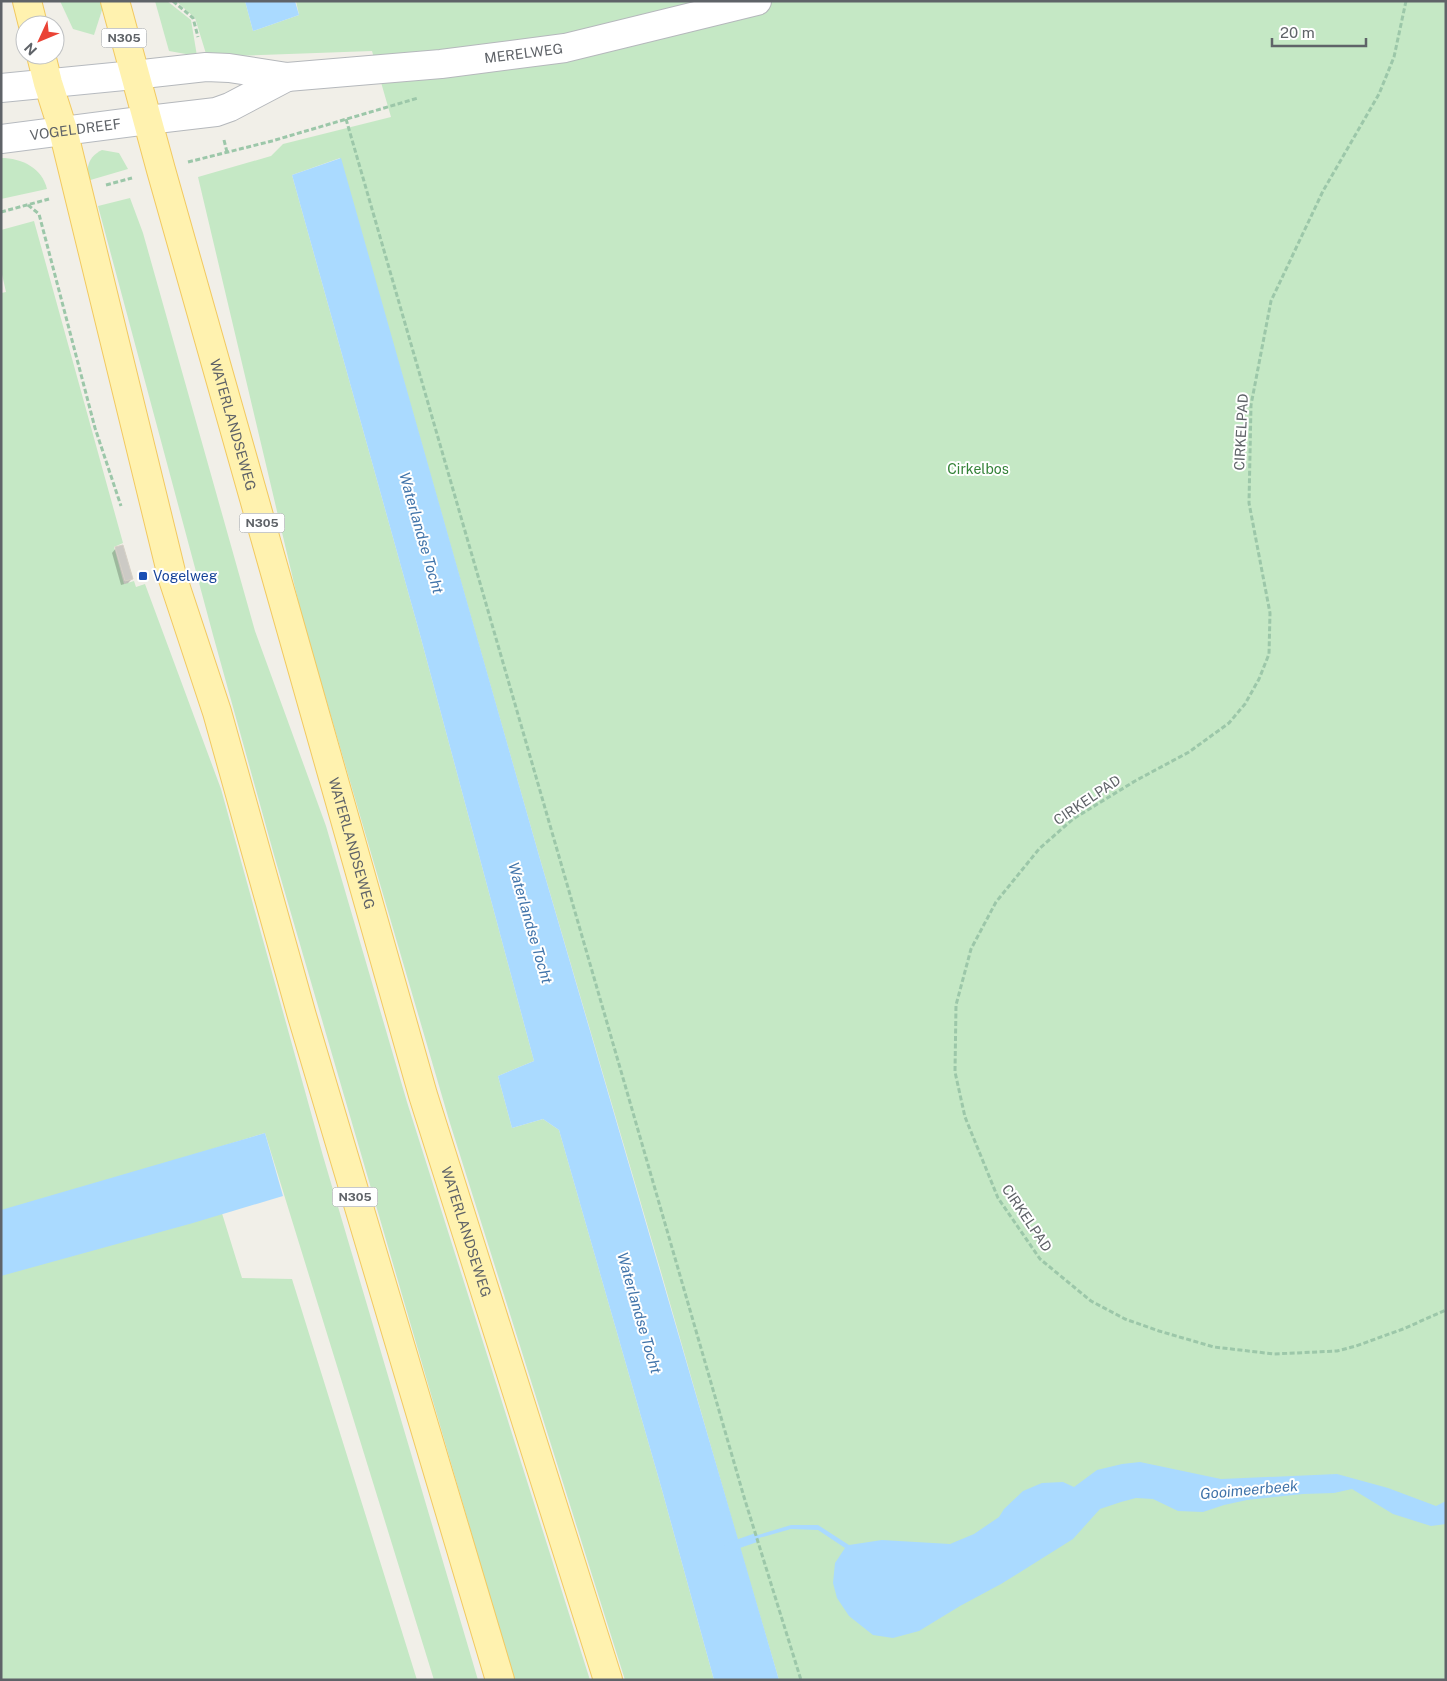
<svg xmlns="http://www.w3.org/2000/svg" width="1447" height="1681" font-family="'Public Sans',sans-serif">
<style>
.green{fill:#c5e8c5}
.water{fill:#aadaff}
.shadow{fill:#0003}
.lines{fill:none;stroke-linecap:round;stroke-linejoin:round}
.stream{stroke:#aadaff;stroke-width:9}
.building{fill:#cccac5;stroke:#d6d1c6}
.street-casing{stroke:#b5b8bc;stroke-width:30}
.secondary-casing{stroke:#b6babf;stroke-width:30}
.primary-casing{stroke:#f2c960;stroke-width:30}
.path{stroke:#9cc7a9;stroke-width:3;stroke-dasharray:5 2.5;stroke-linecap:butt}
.street{stroke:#fff;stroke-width:28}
.secondary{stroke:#fff;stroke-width:28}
.primary{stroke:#fff2af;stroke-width:28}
.transit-dot{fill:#1a4fb4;stroke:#fff;stroke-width:2}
.labels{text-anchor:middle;stroke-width:4;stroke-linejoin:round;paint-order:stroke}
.shield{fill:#fff;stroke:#8f9295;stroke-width:1}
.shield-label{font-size:12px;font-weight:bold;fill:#5f6368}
.street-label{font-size:14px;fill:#5f6368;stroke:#fff}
.park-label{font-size:14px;fill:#348238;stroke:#fff}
.transit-label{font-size:14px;fill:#164399;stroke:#fff;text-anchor:start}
.water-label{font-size:15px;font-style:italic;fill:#4174aa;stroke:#fff}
</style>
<rect width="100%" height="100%" fill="#f1efe8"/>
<!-- green -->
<g class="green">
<polygon points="60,1 101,1 103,7 94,35 73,29"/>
<polygon points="155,1 167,1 191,20 197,56 169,51"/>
<polygon points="176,1 245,1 253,31 299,15 296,1 1446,1 1446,1680 779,1680 739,1545 755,1539 754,1537 738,1541 661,1272 540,859 340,158 292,175 419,631 534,1061 498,1076 512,1128 543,1119 559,1130 662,1490 714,1680 625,1680 449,1120 302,617 198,177 271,156 283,144 391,117 372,51 207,57 195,18"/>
<path d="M 102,150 L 119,153 L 128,169 L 87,181 C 87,166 88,157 102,150 Z"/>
<path d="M 1,158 C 22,158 42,168 47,189 L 1,199 Z"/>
<polygon points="130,198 143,233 255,631 326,826 407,1102 590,1680 515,1680 483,1573 274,855 213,635 98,206"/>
<polygon points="34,221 123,543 114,547 124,584 134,581 136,587 145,584 221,789 323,1156 478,1680 434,1680 265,1133 203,1152 242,1278 292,1279 417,1680 1,1680 1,293 6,292 1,270 1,230"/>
</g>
<!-- water -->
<g class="water">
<polygon points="245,1 295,1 299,15 253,31"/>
<polygon points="341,158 540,859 779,1680 714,1680 662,1490 559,1130 543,1119 512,1128 498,1076 534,1061 419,631 292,175"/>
<polygon points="265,1133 283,1196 193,1223 1,1276 1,1210"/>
<polygon points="1140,1462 1221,1479 1337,1474 1388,1488 1436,1506 1446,1501 1446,1524 1431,1526 1393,1514 1352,1489 1334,1493 1303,1494 1247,1500 1224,1505 1203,1512 1178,1511 1153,1499 1136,1498 1121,1502 1100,1509 1073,1539 1001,1584 960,1606 919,1631 893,1638 873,1635 849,1616 837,1598 833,1583 835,1563 845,1548 818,1530 791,1529 759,1538 758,1535 791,1525 818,1525 849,1545 882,1540 950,1544 974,1534 999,1517 1004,1509 1023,1491 1042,1483 1063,1482 1074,1487 1097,1470 1122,1464"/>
</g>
<!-- shadow -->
<polygon class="shadow" points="116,548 132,579 128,583 121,585 112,553"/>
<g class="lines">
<!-- stream -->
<polyline class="stream" points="729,1547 755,1538"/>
</g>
<!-- building -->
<polygon class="building" points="123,545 133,579 125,581 115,547"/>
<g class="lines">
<!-- street casing -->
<g class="street-casing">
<g id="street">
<path id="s1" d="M 134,75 L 206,67 L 229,68 L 287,77 L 441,64 L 565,48 L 757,1"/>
<polyline points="148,120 216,112 230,107 287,77"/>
</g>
</g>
<!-- secondary casing -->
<g class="secondary-casing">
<g id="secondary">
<polyline points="1,88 134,75"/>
<path id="s2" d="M 1,139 L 148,120"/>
</g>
</g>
<!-- primary casing -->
<g class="primary-casing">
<g id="primary">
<polyline points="27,1 33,25"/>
<path id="s3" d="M 115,1 L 161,170 L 423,1095 L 608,1680"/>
<polyline points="41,55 48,83 63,130 172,576 217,712 302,1016 500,1680"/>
</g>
</g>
<!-- path -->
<g class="path">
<polyline points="173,1 193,18 198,37"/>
<polyline points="1406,1 1394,57 1379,94 1323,191 1271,301 1251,405 1249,503 1270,613 1269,654 1259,679 1245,704 1229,723 1189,752 1135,781 1073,819 1039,849 996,902 971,949 956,1005 955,1072 965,1117 998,1198 1040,1259 1091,1301 1125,1319 1159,1331 1214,1347 1274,1354 1337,1351 1356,1346 1403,1329 1446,1310"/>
<polyline points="346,119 744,1497 801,1680"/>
<polyline points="224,140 227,152"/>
<polyline points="188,162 272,141 418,98"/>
<polyline points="106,185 132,178"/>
<polyline points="28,205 39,214 95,428 121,506"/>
<polyline points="1,212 49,199"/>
</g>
<!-- street -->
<use href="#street" class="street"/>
<!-- secondary -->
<use href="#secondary" class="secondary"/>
<!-- primary -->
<use href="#primary" class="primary"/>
</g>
<!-- markers -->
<rect class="transit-dot" x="138" y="571" width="10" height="10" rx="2.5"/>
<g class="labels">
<!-- shield labels -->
<g class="shield">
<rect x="101.5" y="28.5" width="45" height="19" rx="4"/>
<rect x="239.5" y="513.5" width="45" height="19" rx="4"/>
<rect x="332.5" y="1187.5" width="45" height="19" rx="4"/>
</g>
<g class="shield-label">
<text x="124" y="42">N305</text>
<text x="262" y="527">N305</text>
<text x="355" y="1201">N305</text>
</g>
<!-- street labels -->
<g class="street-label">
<text dy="5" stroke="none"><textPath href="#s1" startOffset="392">MERELWEG</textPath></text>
<text dy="5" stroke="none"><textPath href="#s2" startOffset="75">VOGELDREEF</textPath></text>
<text dy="5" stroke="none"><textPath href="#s3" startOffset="440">WATERLANDSEWEG</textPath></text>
<text transform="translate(1241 432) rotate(-87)" y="5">CIRKELPAD</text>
<text transform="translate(1087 800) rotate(-34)" y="5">CIRKELPAD</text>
<text dy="5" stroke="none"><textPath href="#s3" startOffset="875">WATERLANDSEWEG</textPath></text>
<text transform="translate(1027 1218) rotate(56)" y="5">CIRKELPAD</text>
<text dy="5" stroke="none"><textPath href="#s3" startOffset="1280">WATERLANDSEWEG</textPath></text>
</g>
<!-- park labels -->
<g class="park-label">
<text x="978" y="474">Cirkelbos</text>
</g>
<!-- transit labels -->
<g class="transit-label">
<text x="153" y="581">Vogelweg</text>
</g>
<!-- water labels -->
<g class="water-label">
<text transform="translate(421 533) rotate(74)" y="5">Waterlandse Tocht</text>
<text transform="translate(530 923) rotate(74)" y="5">Waterlandse Tocht</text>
<text transform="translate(639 1313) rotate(74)" y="5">Waterlandse Tocht</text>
<text transform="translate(1249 1490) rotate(-5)" y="5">Gooimeerbeek</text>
</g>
</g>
<!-- border -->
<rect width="1447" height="1681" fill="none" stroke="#5f6368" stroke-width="5"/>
<!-- north arrow -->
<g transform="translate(40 40) rotate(226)"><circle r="24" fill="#ffffff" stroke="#bfc1c3"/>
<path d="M0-4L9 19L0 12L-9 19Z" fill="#ea4335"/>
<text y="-8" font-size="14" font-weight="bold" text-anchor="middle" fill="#5f6368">N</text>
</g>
<!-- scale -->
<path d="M1272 38v8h94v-8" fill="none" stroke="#5f6368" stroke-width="2.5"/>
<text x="1280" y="38" font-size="15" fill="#5f6368" stroke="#ffffff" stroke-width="4" paint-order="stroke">20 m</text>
</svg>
